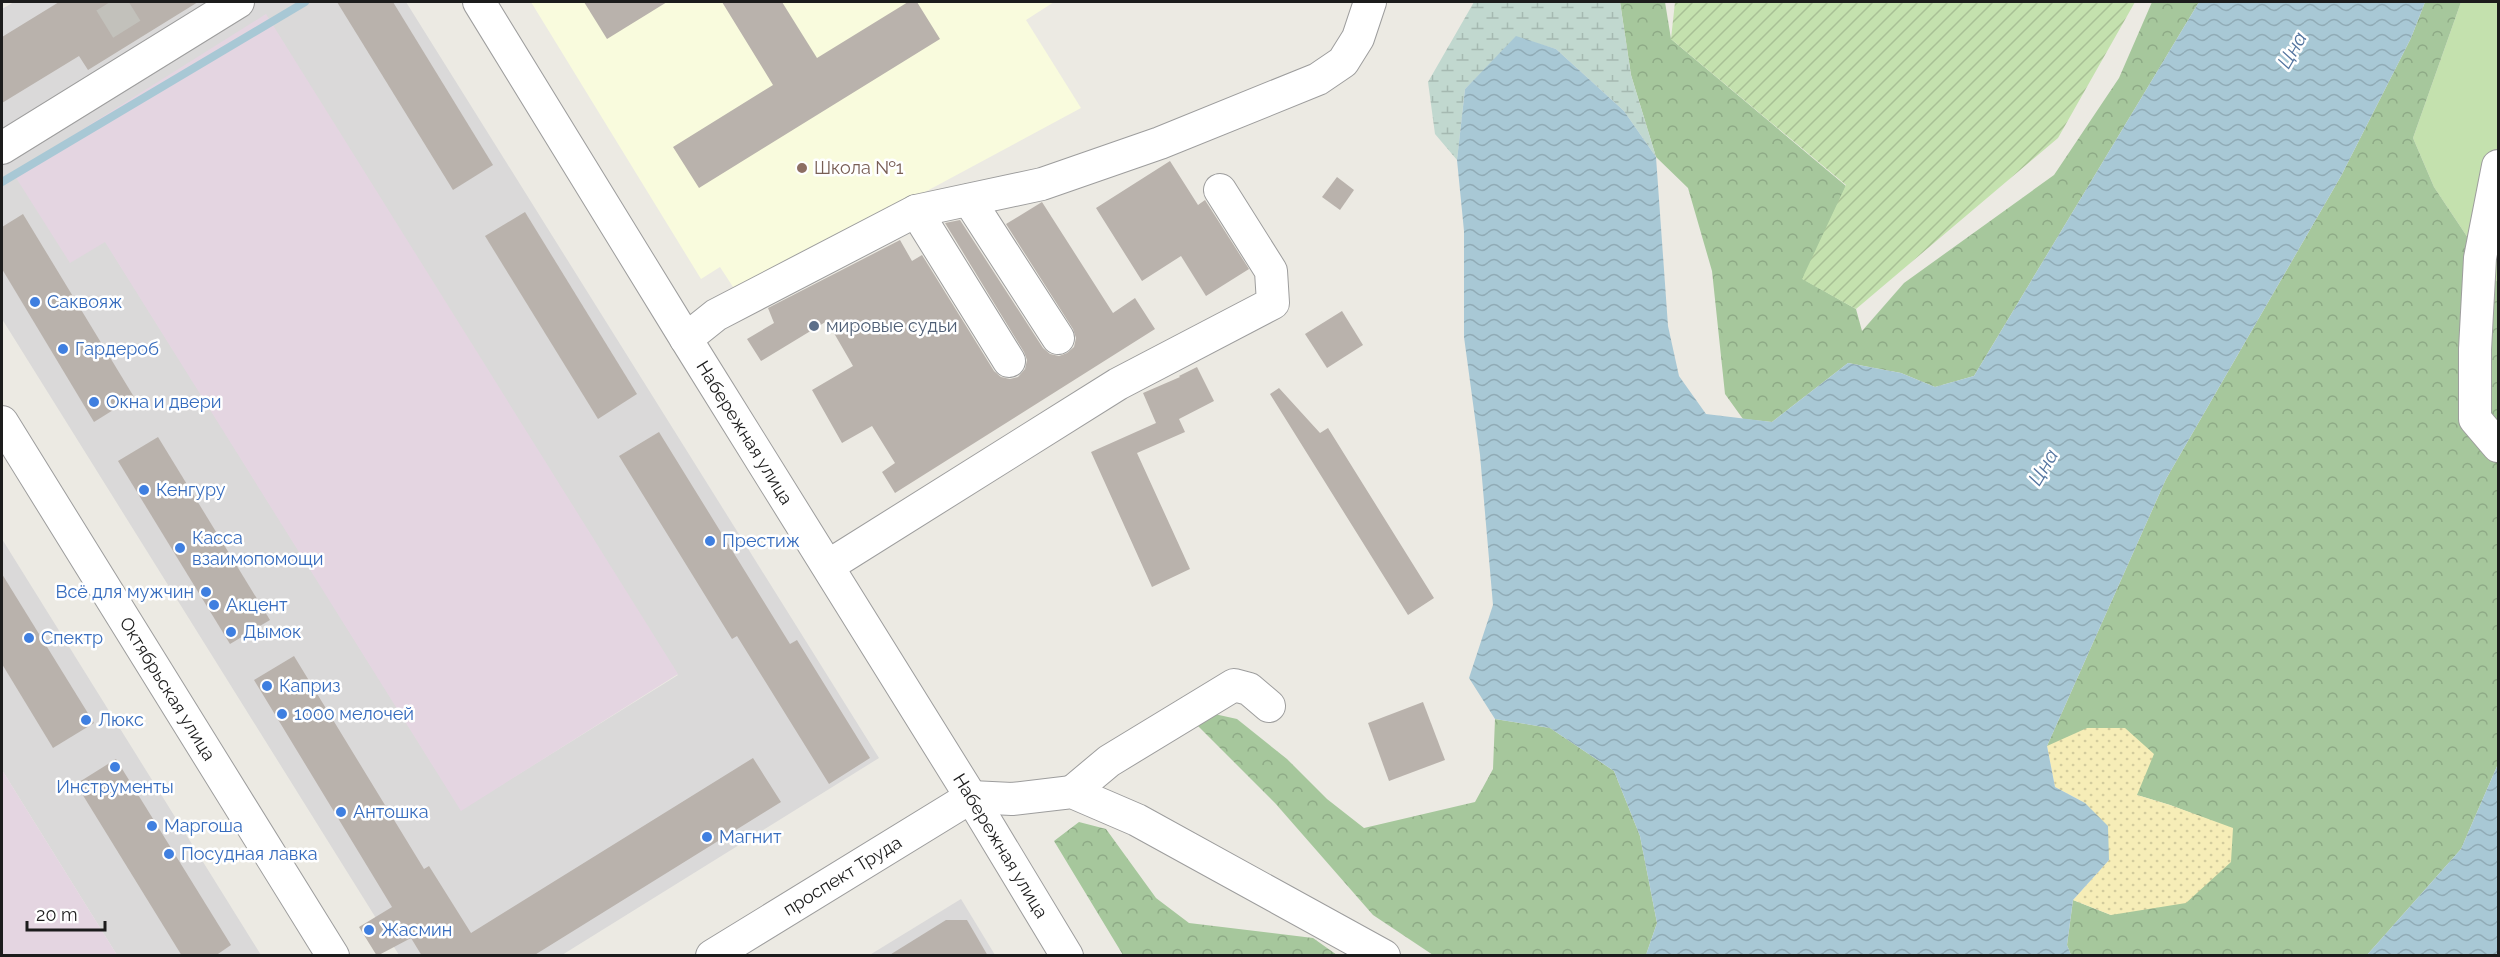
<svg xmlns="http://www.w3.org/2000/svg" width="2500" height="957" font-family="Raleway,sans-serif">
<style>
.residential{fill:#dad9d9;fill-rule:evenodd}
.industrial{fill:#e4d5e1}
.education{fill:#f9fbdd}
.grass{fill:#c4e1ae}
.forest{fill:url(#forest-crowns)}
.wetland{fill:url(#wetland-marsh)}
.sand{fill:url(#sand-dots)}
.garden{fill:url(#garden-furrows)}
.water{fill:url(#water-waves)}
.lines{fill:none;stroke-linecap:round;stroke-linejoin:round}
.stream{stroke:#a8c8d5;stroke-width:8}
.building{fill:#b9b2ac}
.minor-tunnel{stroke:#c2c1bb;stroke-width:32;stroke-dasharray:32 16;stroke-linecap:butt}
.minor-casing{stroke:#9d9d9d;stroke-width:34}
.minor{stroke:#fff;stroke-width:32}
.education-dot{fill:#8d6e63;stroke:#fff;stroke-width:2}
.shop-dot{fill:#3f7fe0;stroke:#fff;stroke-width:2}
.service-dot{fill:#5c6f8a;stroke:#fff;stroke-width:2}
.labels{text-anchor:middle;stroke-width:5;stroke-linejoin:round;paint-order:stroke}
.education-label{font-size:18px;fill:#785e54;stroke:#fff;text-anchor:start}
.shop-label{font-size:18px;fill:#366cbe;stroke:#fff;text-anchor:start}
.service-label{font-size:18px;fill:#4e5e75;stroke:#fff;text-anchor:start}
.street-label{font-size:18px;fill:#1c1c1c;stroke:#fff}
.water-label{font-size:20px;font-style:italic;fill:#5475a0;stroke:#fff}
</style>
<defs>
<pattern id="forest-crowns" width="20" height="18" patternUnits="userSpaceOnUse" patternTransform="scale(1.5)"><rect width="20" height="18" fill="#a6c79c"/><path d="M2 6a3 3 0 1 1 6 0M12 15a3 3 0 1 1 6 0" fill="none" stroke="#8eaa86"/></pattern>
<pattern id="wetland-marsh" width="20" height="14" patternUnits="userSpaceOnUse" patternTransform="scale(1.5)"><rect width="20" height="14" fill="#c1d8cf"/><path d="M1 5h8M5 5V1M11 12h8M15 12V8" fill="none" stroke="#a5b9b1"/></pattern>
<pattern id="sand-dots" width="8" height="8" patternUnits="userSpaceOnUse" patternTransform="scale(1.5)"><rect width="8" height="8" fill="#f6edb7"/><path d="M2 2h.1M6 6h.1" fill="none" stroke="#d2cb9d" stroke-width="1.8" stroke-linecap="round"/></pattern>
<pattern id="garden-furrows" width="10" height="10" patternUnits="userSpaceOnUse" patternTransform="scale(1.5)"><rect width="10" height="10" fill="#c4e1ae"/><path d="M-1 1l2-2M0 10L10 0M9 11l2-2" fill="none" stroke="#a8c095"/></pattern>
<pattern id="water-waves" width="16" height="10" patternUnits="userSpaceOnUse" patternTransform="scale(1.5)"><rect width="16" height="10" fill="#a8c8d5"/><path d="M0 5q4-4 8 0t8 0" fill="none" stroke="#90abb6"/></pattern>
</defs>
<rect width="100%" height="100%" fill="#eceae3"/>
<!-- residential -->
<g class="residential">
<path d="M 14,2 L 406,2 L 879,758 L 562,955 L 399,955 L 2,319 L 2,9 ZM 105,241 L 678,675 L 461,810 Z"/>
<polygon points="2,539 261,955 117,955 2,770"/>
<polygon points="961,899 995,955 868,956"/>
</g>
<!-- industrial -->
<g class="industrial">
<polygon points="266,14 678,674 461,811 105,242 70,263 13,173"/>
<polygon points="2,770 117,955 2,955"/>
</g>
<!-- education -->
<polygon class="education" points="531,2 1054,2 1026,20 1081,108 737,293 720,267 701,279"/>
<!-- grass -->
<polygon class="grass" points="2461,2 2498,2 2498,283 2434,187 2413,138"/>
<!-- forest -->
<g class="forest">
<polygon points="1620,2 1665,2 1671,39 1846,186 1803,279 1856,309 1862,331 1904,283 2054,175 2119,78 2152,2 2199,2 1974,376 1935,387 1901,373 1848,363 1772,422 1743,419 1725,394 1712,271 1688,188 1656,157 1631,75"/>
<polygon points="2425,2 2461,2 2413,138 2434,187 2498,283 2498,764 2461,849 2367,955 2071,955 2067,945 2073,900 2111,915 2233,829 2170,805 2137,795 2047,746 2166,479 2341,176 2411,38"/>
<polygon points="1210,713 1237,719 1287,759 1327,799 1364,828 1475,802 1493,769 1495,719 1550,728 1614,771 1640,836 1657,923 1646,955 1433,955 1373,915 1275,803 1198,726"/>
<polygon points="1079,822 1106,829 1156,898 1189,923 1313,938 1337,955 1123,955 1054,841"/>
</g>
<!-- wetland -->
<polygon class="wetland" points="1474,2 1620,2 1631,75 1656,157 1624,111 1556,49 1516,37 1465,89 1457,160 1435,134 1428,82"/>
<!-- sand -->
<polygon class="sand" points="2087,728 2125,728 2154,754 2137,795 2170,805 2233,828 2231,862 2186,903 2111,915 2073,900 2109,860 2085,803 2055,787 2047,746"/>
<!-- garden -->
<polygon class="garden" points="1675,2 2135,2 2058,138 1856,309 1802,279 1846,185 1671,39"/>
<!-- water -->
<g class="water">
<polygon points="2199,2 2425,2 2411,38 2341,176 2166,479 2047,746 2055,787 2085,803 2108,826 2109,860 2073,900 2067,945 2071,955 1646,955 1657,923 1640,836 1614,771 1550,728 1495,719 1469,678 1493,605 1480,455 1464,337 1464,231 1457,160 1465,89 1516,36 1556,49 1624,111 1656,157 1668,326 1679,376 1706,414 1772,422 1848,363 1901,373 1935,387 1974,376"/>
<polygon points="2498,764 2498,955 2367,955 2461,849"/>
</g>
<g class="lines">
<!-- stream -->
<polyline class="stream" points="2,182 305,2"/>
</g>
<!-- building -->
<g class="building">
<polygon points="59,2 198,2 88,70 79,56 2,103 2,37"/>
<polygon points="337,2 393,2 493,165 453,190"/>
<polygon points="584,2 667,2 607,39"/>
<polygon points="722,2 782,2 817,58 908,2 917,2 940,39 699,188 673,147 773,85"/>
<polygon points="1170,161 1198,205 1205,200 1249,269 1206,296 1181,256 1142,281 1096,208"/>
<polygon points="1337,177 1354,190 1340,210 1322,197"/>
<polygon points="1042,202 1113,313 1135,298 1155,329 895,493 882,472 895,463 872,426 842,443 812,390 853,366 827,321 761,361 747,339 774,323 768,308 900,240 912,261 922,255 994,371 1001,377 1010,379 1018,377 1025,369 1027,360 1024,352 945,223 960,220 1043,348 1050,354 1059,356 1067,353 1074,347 1076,338 1073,329 1006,224"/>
<polygon points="525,212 637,394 598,419 485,236"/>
<polygon points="23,214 134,397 94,422 2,269 2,227"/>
<polygon points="1342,311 1363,345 1327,368 1305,334"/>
<polygon points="1197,367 1214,401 1179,419 1185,432 1137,453 1190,569 1152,587 1091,452 1156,423 1143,393 1180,377 1179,376"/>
<polygon points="1279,388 1320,433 1328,428 1434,598 1408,615 1270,394"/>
<polygon points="659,432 790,644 797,640 870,758 829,784 737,636 732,639 619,456"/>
<polygon points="158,437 270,620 230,644 118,461"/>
<polygon points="2,574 94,723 53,748 2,664"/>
<polygon points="294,656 424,869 429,866 471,933 753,758 781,802 533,956 422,956 411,938 377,956 359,927 392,907 254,680"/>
<polygon points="1423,702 1445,760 1389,781 1368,723"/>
<polygon points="116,759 231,945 215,956 182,956 76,784"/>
<polygon points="946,920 967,920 988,956 888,956"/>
</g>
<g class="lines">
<!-- minor-tunnel -->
<polyline class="minor-tunnel" points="110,2 134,41"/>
<!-- minor casing -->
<g class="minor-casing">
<g id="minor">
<path id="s1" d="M 479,2 L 686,339 L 971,797 L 1067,956"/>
<polyline points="2,148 238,2"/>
<polyline points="2498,166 2480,258 2475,349 2475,419 2498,446"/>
<polyline points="969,200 1058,338"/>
<polyline points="916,211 1009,361"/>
<polyline points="686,339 716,315 916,211 1042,184 1160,143 1318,79 1343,62 1358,38 1370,2"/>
<path id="s2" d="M 2,422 L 333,956"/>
<polyline points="828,566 1118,384 1273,303 1271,271 1220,190"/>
<polyline points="1072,792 1109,761 1234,685 1249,689 1269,706"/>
<path id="s3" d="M 712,956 L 971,797 L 1012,799 L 1072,792 L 1137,820 L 1384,956"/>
</g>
</g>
<!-- minor -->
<use href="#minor" class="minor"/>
</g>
<!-- markers -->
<circle class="education-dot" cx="802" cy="168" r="6"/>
<g class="shop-dot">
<circle cx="35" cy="302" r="6"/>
<circle cx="63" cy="349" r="6"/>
<circle cx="94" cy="402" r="6"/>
<circle cx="144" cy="490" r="6"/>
<circle cx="710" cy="541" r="6"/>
<circle cx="180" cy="548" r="6"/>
<circle cx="206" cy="592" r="6"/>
<circle cx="214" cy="605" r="6"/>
<circle cx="231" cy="632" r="6"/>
<circle cx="29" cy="638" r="6"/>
<circle cx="267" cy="686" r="6"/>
<circle cx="282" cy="714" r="6"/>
<circle cx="86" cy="720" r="6"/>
<circle cx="115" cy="767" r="6"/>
<circle cx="341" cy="812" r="6"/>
<circle cx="152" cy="826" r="6"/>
<circle cx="707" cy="837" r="6"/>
<circle cx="169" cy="854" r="6"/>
<circle cx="369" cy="930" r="6"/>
</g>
<circle class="service-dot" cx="814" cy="326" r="6"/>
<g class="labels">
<!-- education labels -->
<g class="education-label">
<text x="814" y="174">Школа №1</text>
</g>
<!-- shop labels -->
<g class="shop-label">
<text x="47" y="308">Саквояж</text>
<text x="75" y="355">Гардероб</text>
<text x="106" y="408">Окна и двери</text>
<text x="156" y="496">Кенгуру</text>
<text x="192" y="544">Касса<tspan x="192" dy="21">взаимопомощи</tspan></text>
<text x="722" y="547">Престиж</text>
<text x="194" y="598" text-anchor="end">Всё для мужчин</text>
<text x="226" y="611">Акцент</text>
<text x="243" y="638">Дымок</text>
<text x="41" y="644">Спектр</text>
<text x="279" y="692">Каприз</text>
<text x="294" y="720">1000 мелочей</text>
<text x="98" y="726">Люкс</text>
<text x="115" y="793" text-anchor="middle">Инструменты</text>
<text x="353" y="818">Антошка</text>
<text x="164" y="832">Маргоша</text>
<text x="719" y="843">Магнит</text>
<text x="181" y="860">Посудная лавка</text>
<text x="381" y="936">Жасмин</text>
</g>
<!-- service labels -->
<g class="service-label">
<text x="826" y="332">мировые судьи</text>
</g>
<!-- street labels -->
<g class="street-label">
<text dy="6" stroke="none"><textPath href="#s1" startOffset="506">Набережная улица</textPath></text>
<text dy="6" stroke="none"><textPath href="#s2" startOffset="314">Октябрьская улица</textPath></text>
<text dy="6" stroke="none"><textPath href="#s1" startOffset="992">Набережная улица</textPath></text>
<text dy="6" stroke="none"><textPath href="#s3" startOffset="153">проспект Труда</textPath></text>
</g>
<!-- water labels -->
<g class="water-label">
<text transform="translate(2292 50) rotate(-60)" y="7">Цна</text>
<text transform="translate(2043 467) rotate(-59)" y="7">Цна</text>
</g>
</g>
<!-- border -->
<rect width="2500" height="957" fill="none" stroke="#1c1c1c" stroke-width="6"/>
<!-- scale -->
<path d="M27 921v9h78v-9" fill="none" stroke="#1c1c1c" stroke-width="3"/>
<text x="36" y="921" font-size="18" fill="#1c1c1c" stroke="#ffffff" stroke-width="4.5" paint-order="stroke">20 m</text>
</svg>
